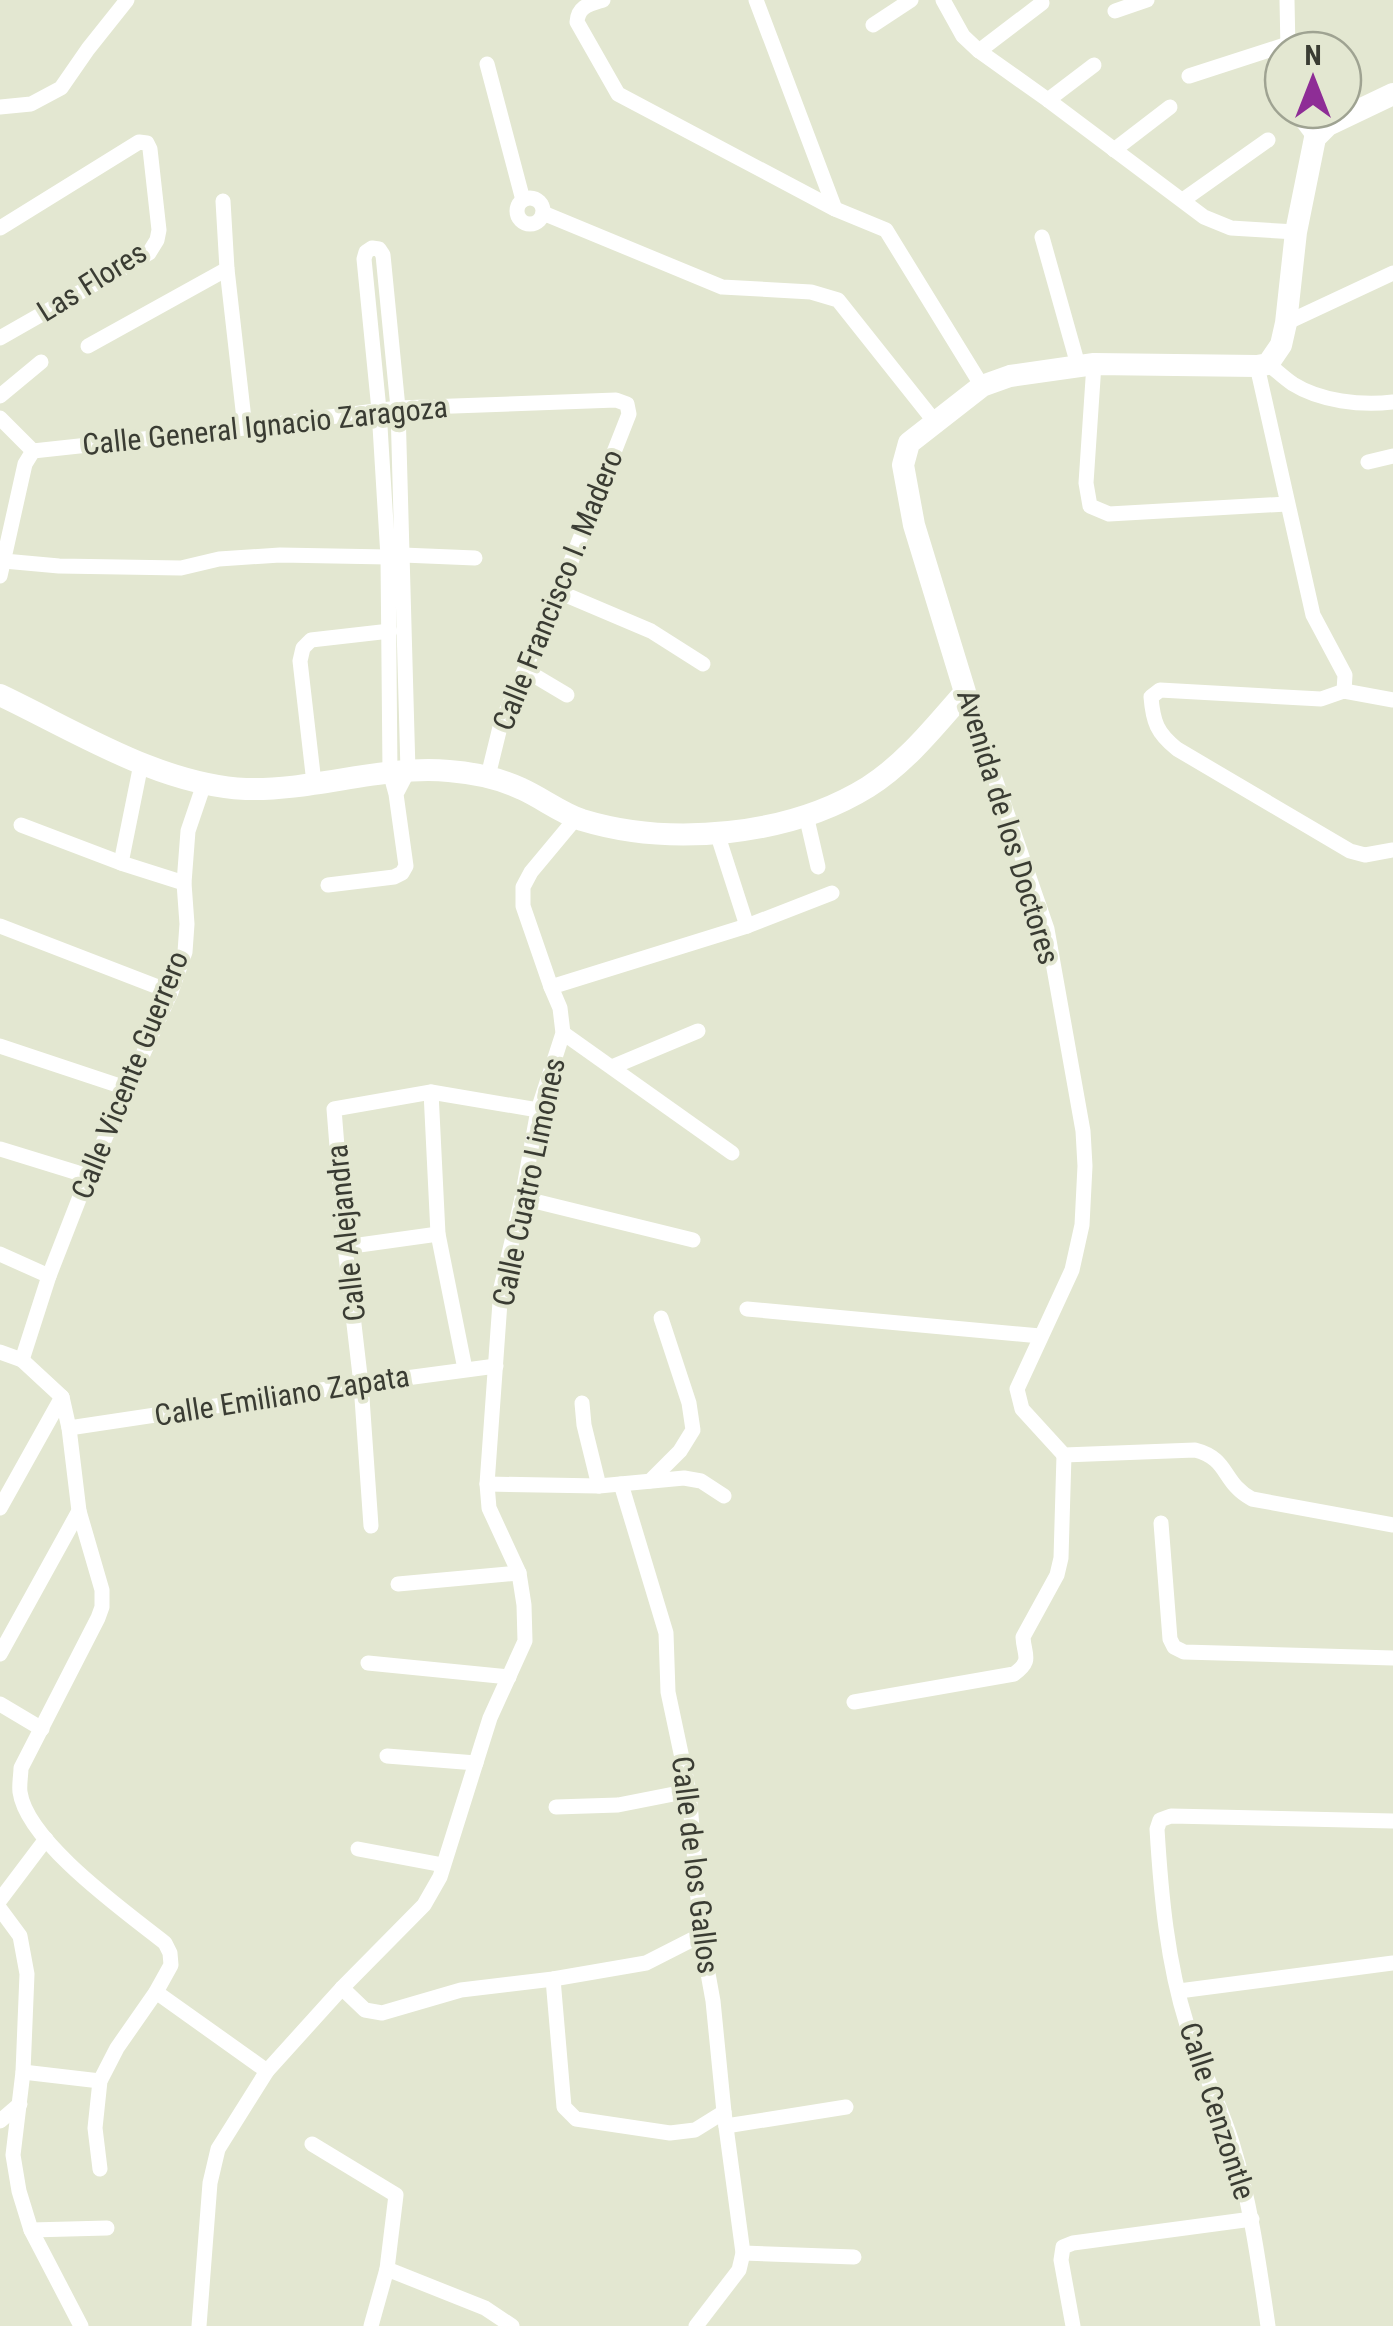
<svg xmlns="http://www.w3.org/2000/svg" width="1393" height="2326" font-family="'Roboto Condensed',sans-serif">
<style>
.lines{fill:none;stroke-linecap:round;stroke-linejoin:round}
.minor{stroke:#fff;stroke-width:15}
.secondary{stroke:#fff;stroke-width:22}
.labels{text-anchor:middle;stroke-width:8;stroke-linejoin:round;paint-order:stroke}
.street-label{font-size:30px;fill:#3a3c33;stroke:#e3e7d1}
</style>
<rect width="100%" height="100%" fill="#e3e7d1"/>
<g class="lines">
<!-- minor -->
<g class="minor">
<path d="M 603,0 C 590,4 578,6 577,22 L 618,94 L 835,209 L 886,230 L 982,386"/>
<polyline points="756,0 835,209"/>
<polyline points="943,0 963,36 979,51 1048,100 1204,217 1231,228 1296,232"/>
<polyline points="1287,0 1288,50"/>
<polyline points="1115,11 1147,0"/>
<polyline points="873,25 911,0"/>
<polyline points="979,51 1042,3"/>
<polyline points="487,64 523,200"/>
<polyline points="1189,76 1288,44"/>
<polyline points="1048,100 1094,65"/>
<polyline points="0,107 31,104 61,88 88,49 127,0"/>
<polyline points="1294,110 1315,138"/>
<polyline points="1114,150 1170,107"/>
<circle cx="530" cy="211" r="13"/>
<polyline points="1183,200 1268,140"/>
<polyline points="223,201 227,269 245,428"/>
<polyline points="543,213 722,287 811,292 838,300 935,422"/>
<polyline points="0,228 139,142 147,143 150,149 159,230 157,240 149,253 0,338"/>
<polyline points="1042,237 1078,365"/>
<polyline points="1286,323 1393,273"/>
<polyline points="88,346 227,269"/>
<polyline points="1094,364 1086,483 1090,506 1109,514 1287,504"/>
<path d="M 1268,364 C 1276,370 1284,378 1293,384 C 1320,401 1361,406 1393,402"/>
<polyline points="1257,366 1313,615 1345,675 1344,691"/>
<polyline points="0,396 41,362"/>
<polyline points="0,418 33,451"/>
<polyline points="33,451 245,428 398,408 616,400 627,404 629,414 559,592 501,723 488,776"/>
<polyline points="1368,462 1393,456"/>
<polyline points="4,561 59,566 181,568 219,559 280,555 388,557 403,555 475,558"/>
<polyline points="0,576 25,464 33,451"/>
<polyline points="559,592 651,631 703,664"/>
<polyline points="525,670 567,695"/>
<path d="M 965,692 L 1047,929 L 1083,1131 L 1085,1166 L 1082,1225 L 1072,1270 L 1017,1389 L 1022,1409 L 1064,1455 L 1195,1450 C 1230,1459 1221,1482 1252,1499 L 1393,1525"/>
<path d="M 1393,700 L 1344,691 L 1321,699 L 1160,690 L 1151,697 C 1153,722 1157,733 1177,749 L 1350,851 L 1365,855 L 1393,850"/>
<polyline points="314,783 300,661 303,648 311,640 390,631"/>
<polyline points="806,815 818,867"/>
<polyline points="21,825 121,863 184,883"/>
<polyline points="717,833 747,926"/>
<polyline points="121,863 141,764"/>
<polyline points="328,885 394,877 402,873 406,866 396,794 390,772 388,557 379,410 364,259 366,252 372,248 379,249 383,255 398,408 408,771 396,794"/>
<polyline points="0,926 171,992"/>
<polyline points="551,987 747,926 832,893"/>
<polyline points="563,1033 732,1153"/>
<polyline points="0,1046 126,1088"/>
<polyline points="612,1067 698,1031"/>
<polyline points="431,1092 438,1234 465,1369"/>
<polyline points="0,1149 88,1176"/>
<polyline points="522,1198 693,1240"/>
<polyline points="345,1247 438,1234"/>
<polyline points="0,1254 49,1276"/>
<polyline points="747,1309 1040,1336"/>
<path d="M 0,1352 L 22,1360 L 62,1397 L 69,1428 L 79,1511 L 102,1590 L 102,1607 L 98,1618 L 21,1768 C 21,1775 19,1784 20,1792 C 27,1842 126,1912 165,1943 L 170,1953 L 171,1965 L 156,1992 L 117,2048 L 100,2081 L 95,2128 L 100,2169"/>
<polyline points="22,1360 49,1276 88,1176 171,992 185,952 187,924 184,883 188,831 204,784"/>
<polyline points="582,1403 584,1425 599,1486"/>
<polyline points="69,1428 361,1384 496,1366"/>
<polyline points="650,1481 680,1451 693,1430 689,1403 661,1318"/>
<polyline points="487,1484 599,1486 684,1478 701,1481 724,1496"/>
<polyline points="621,1484 666,1633 668,1692 689,1791 701,1935 713,2001 724,2112 743,2253 739,2270 696,2326"/>
<polyline points="0,1508 62,1397"/>
<polyline points="1161,1523 1170,1639 1174,1647 1184,1652 1393,1658"/>
<polyline points="371,1526 361,1384 345,1247 334,1109 431,1092 538,1110"/>
<polyline points="398,1584 519,1573"/>
<polyline points="0,1654 79,1511"/>
<polyline points="368,1663 509,1677"/>
<path d="M 854,1702 L 1014,1674 C 1033,1660 1024,1656 1023,1637 L 1057,1575 L 1061,1558 L 1064,1455"/>
<polyline points="0,1704 42,1729"/>
<polyline points="387,1756 476,1763"/>
<polyline points="556,1807 618,1805 689,1791"/>
<polyline points="358,1849 443,1865"/>
<polyline points="0,1900 46,1839"/>
<polyline points="0,1909 20,1936 27,1974 23,2072 13,2155 19,2191 31,2230 81,2326"/>
<polyline points="553,1979 564,2107 576,2119 670,2133 695,2130 724,2112"/>
<polyline points="342,1988 365,2010 382,2013 461,1990 553,1979 646,1963 701,1935"/>
<polyline points="1179,1991 1393,1963"/>
<polyline points="156,1992 267,2071"/>
<polyline points="23,2072 100,2081"/>
<polyline points="0,2121 20,2104"/>
<polyline points="726,2126 846,2107"/>
<polyline points="312,2144 396,2195 387,2269 371,2326"/>
<polyline points="31,2230 107,2228"/>
<polyline points="743,2253 854,2257"/>
<polyline points="387,2269 485,2308 512,2326"/>
<polyline points="199,2326 210,2183 218,2149 267,2071 342,1988 424,1905 440,1877 490,1718 525,1641 524,1605 519,1573 489,1508 487,1484 501,1288 522,1198 538,1110 563,1033 560,1008 551,987 523,906 523,887 531,872 576,818"/>
<polyline points="1073,2326 1061,2260 1063,2247 1073,2243 1252,2219"/>
<path d="M 1268,2326 C 1259,2265 1251,2205 1233,2146 C 1221,2105 1200,2066 1187,2025 C 1167,1962 1161,1894 1157,1829 L 1160,1820 L 1171,1816 L 1393,1821"/>
</g>
<!-- secondary -->
<path class="secondary" d="M 0,695 C 76,731 160,785 246,789 C 314,791 381,765 449,771 C 474,773 499,778 522,789 C 542,798 561,813 582,820 C 671,847 789,836 868,787 C 906,763 936,725 965,692 L 914,525 L 903,465 L 909,443 L 982,386 L 1010,376 L 1094,364 L 1257,366 L 1268,364 L 1281,345 L 1286,323 L 1296,232 L 1315,138 L 1328,125 L 1393,94"/>
</g>
<g class="labels">
<!-- street labels -->
<g class="street-label">
<text transform="translate(92 282) rotate(-32)" y="10">Las Flores</text>
<text transform="translate(265 426) rotate(-6)" y="10">Calle General Ignacio Zaragoza</text>
<text transform="translate(558 590) rotate(-68)" y="10">Calle Francisco I. Madero</text>
<text transform="translate(1008 827) rotate(73)" y="10">Avenida de los Doctores</text>
<text transform="translate(130 1075) rotate(-68)" y="10">Calle Vicente Guerrero</text>
<text transform="translate(529 1182) rotate(-78)" y="10">Calle Cuatro Limones</text>
<text transform="translate(346 1233) rotate(-96)" y="10">Calle Alejandra</text>
<text transform="translate(282 1396) rotate(-9)" y="10">Calle Emiliano Zapata</text>
<text transform="translate(695 1865) rotate(83)" y="10">Calle de los Gallos</text>
<text transform="translate(1217 2111) rotate(72)" y="10">Calle Cenzontle</text>
</g>
</g>
<!-- north arrow -->
<g transform="translate(1313 80)"><circle r="48" fill="#e3e7d1" stroke="#9fa392" stroke-width="2.5"/>
<path d="M0-8L18 38L0 25L-18 38Z" fill="#8e2d96"/>
<text y="-15" font-size="28" font-weight="bold" text-anchor="middle" fill="#3a3c33">N</text>
</g>
</svg>
